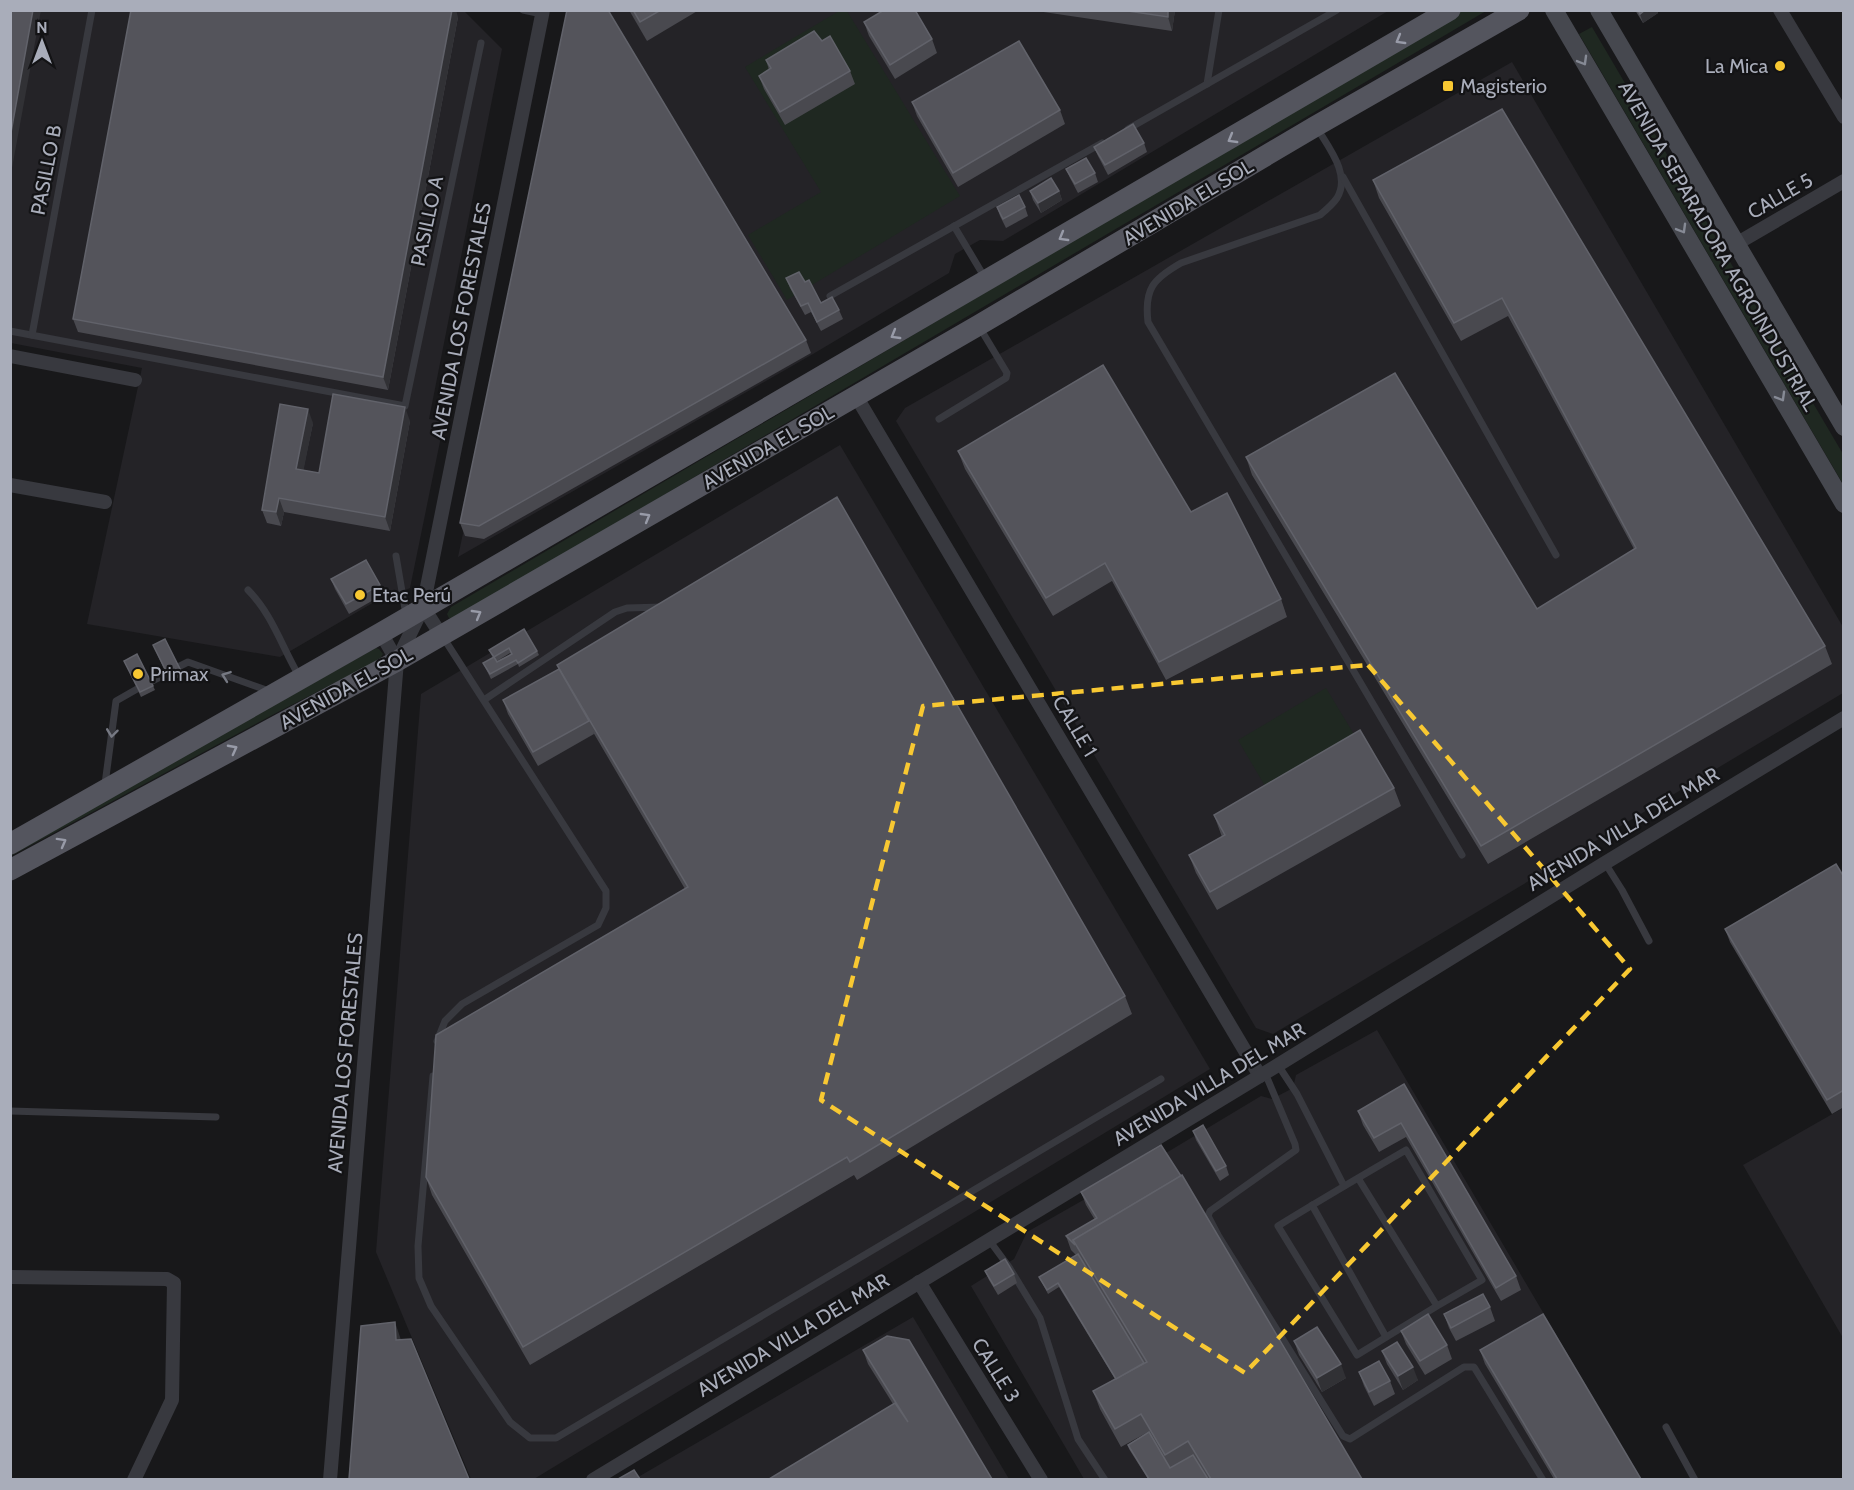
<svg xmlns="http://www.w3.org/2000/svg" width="1854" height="1490" font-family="Cabin,sans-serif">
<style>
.built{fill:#242327}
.green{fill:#1f2821}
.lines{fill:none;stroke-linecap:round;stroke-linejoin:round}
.lane{stroke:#38393f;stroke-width:7}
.street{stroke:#38393f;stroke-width:14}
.secondary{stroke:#46484f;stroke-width:18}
.primary{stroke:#54555e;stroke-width:21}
.wall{fill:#49494f;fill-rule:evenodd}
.shaded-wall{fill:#313135}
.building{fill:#54545b;stroke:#61626a;stroke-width:1.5}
.oneway{stroke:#989ba8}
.oneway2{stroke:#868a95}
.oneway3{stroke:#767983}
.marked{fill:none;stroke:#f8c832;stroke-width:4.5;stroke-dasharray:12 8;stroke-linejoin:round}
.poi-dot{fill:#f8c832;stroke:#131315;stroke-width:2}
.labels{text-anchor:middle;stroke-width:4.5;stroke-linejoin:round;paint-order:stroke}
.poi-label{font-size:20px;fill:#a9adba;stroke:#131315;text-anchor:start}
.street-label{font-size:20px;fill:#a9adba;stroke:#131315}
</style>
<rect width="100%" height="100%" fill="#18181a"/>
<!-- built -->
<g class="built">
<polygon points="10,11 464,11 502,49 429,419 444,422 410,588 395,595 388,594 280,657 87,624 142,368 11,343"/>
<polygon points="573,11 1388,11 1003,241 980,240 955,254 949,273 813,354 458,557"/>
<polygon points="1512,62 1843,627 1843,693 1273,1034 1256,1028 896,421 905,408"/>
<polygon points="840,445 1210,1069 534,1479 471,1479 376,1252 421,694"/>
<polygon points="1377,1030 1641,1479 1084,1479 971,1286 1014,1259 1027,1232 1166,1153 1261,1096 1272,1099 1293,1088 1296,1075"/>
<polygon points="1843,1108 1843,1338 1743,1165"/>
<polygon points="913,1317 1009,1479 633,1480"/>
</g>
<!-- green -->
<g class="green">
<polygon points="839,11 847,11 960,196 787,300 748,235 821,192 745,67"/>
<polygon points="1461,11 1486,11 455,618 449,618 447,614 451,607 1251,136"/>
<polygon points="1592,27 1843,454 1843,484 1579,34"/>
<polygon points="376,648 379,649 383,654 379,660 276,713 11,856 10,852"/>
<polygon points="1326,688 1361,746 1272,798 1238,740"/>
</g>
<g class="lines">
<!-- lane -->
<g class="lane">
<polyline points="523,10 542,14"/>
<polyline points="1207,84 1219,10"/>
<path d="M 1317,128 C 1329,148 1351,175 1337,198 C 1333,204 1326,210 1320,215 L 1181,263 C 1153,279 1144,289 1148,322 L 1462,855"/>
<polyline points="1128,129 1337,10"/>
<polyline points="1343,177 1556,555"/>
<polyline points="954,226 985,278"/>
<polyline points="830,296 1102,143"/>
<polyline points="10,331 405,406 481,43"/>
<polyline points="32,335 92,10"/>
<polyline points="939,419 1006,378 1007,373 980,328"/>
<polyline points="396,556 406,615"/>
<path d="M 248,590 C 272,614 282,647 299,676"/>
<polyline points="178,667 188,662 269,691"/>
<polyline points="150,682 166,674"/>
<polyline points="484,700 615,612 627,608 662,607"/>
<polyline points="105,784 116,701 137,689"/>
<polyline points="1605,863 1622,890 1649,941"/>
<polyline points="437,1041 445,1021 462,1004 598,925 606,908 606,891 443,637"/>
<polyline points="1278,1065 1297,1094 1344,1186"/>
<polyline points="1265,1073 1295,1144 1296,1150 1210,1211 1208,1216 1218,1235 1343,1436 1350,1439 1464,1367 1474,1367 1543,1480"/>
<polyline points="433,1076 418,1246 419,1278 431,1306 510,1422 530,1438 556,1438 1161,1079"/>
<polyline points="10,1111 216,1117"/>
<path d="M 1358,1178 L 1437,1306 L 1357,1355 L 1278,1226 C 1320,1200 1363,1175 1406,1150 L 1482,1280 L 1437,1306"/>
<polyline points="1312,1205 1386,1337"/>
<polyline points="989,1240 1009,1267 1040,1318 1078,1439 1105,1480"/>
<polyline points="1666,1427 1695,1480"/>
</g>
<!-- street -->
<g class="street">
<polyline points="1780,10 1844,117"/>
<polyline points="1736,244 1844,181"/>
<polyline points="10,356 135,380"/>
<polyline points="856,396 1260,1076"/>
<polyline points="10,485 105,502"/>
<polyline points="441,635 423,607 543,10"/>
<polyline points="398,659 422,609"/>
<polyline points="10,1277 167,1279 174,1283 172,1400 134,1480"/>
<polyline points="919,1282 1041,1480"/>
<polyline points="330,1480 397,661 381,633"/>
<polyline points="593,1480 1278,1065 1605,863 1844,718"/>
</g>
<!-- secondary -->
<g class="secondary">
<polyline points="1554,10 1844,504"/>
<polyline points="1599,10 1844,427"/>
</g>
<!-- primary -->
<g class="primary">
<polyline points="10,844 381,633 1450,10"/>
<polyline points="10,870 397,661 979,325 1316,126 1519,10"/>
</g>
</g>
<!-- wall -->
<g class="wall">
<polygon points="629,10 699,10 647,41"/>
<polygon points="1030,10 1175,10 1172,31"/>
<polygon points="1635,10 1657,10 1658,13 1643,23"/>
<polygon points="458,17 388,390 78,332 73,319"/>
<polygon points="864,22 932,39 937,53 895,79 869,36"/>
<polygon points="822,41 850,71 855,84 785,125 764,89 759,76 769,70 766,60"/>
<polygon points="912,102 1060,110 1065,124 958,187 917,116"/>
<polygon points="1502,109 1825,646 1832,664 1488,864 1252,475 1246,457 1537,609 1634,549 1508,316 1461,341 1379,198 1373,180"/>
<polygon points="1144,143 1147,152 1108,175 1098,156 1094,147"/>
<polygon points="1066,169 1095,173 1098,182 1078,193 1070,178"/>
<polygon points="1030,191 1059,191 1062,200 1041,213 1033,200"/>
<polygon points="997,207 1025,207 1028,216 1006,228 1000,216"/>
<polygon points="786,278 805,282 821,303 839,310 843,319 821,331 811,312 805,315 790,288"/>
<polygon points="806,340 811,353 484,539 465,536 460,523"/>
<polygon points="410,421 390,531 284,512 281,526 267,523 262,510 313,423 303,470 319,473"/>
<polygon points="958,451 1191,512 1281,599 1287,617 1166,680 1112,581 1053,616 965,469"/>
<polygon points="331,579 380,585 384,594 349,614 335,589"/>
<path d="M 524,629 L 537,651 L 539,655 L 519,667 L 518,664 L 491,679 L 483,663 L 493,658 L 489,650 ZM 510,653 L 511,654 L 497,661 Z"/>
<polygon points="153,645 181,671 183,675 170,682"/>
<polygon points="124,661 153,686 155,690 141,697"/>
<polygon points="557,665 1125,996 1132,1014 857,1180 854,1175 530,1365 432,1195 426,1177 685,889 593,732 594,734 538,766 508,714 503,700 559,669"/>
<polygon points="1394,788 1401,806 1217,910 1196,873 1189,855 1222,837 1214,815"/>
<polygon points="1844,877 1844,1107 1832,1114 1730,942 1725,929"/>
<polygon points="1404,1084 1516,1276 1521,1290 1501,1301 1406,1137 1379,1152 1363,1125 1358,1111"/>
<polygon points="1193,1131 1226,1166 1229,1175 1220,1181 1196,1140"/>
<polygon points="1081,1192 1362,1479 1148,1479 1129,1449 1128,1445 1148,1432 1121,1447 1100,1409 1093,1391 1115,1379 1059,1287 1048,1294 1039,1277 1076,1255 1071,1250 1066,1236 1095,1220 1086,1205"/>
<polygon points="985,1271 1014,1274 1017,1283 998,1295 989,1280"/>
<polygon points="1490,1307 1495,1321 1456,1341 1449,1328 1444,1314"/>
<polygon points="1401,1331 1447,1345 1452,1359 1425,1375 1406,1344"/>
<polygon points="1294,1341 1346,1378 1322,1392 1299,1355"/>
<polygon points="863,1350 992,1479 769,1479 893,1404 868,1364"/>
<polygon points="1480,1350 1641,1479 1554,1479 1485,1364"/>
<polygon points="1382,1351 1418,1380 1403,1390 1387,1364"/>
<polygon points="1359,1372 1390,1381 1395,1394 1374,1406 1364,1386"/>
</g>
<!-- shaded-wall -->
<g class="shaded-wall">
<polygon points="33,10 41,10 10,179 10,138"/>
<polygon points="452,10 456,10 458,17 388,390 383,377"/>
<polygon points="1168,10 1175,10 1172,31 1168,17"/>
<polygon points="1645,10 1657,10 1658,13 1643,23 1640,14"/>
<polygon points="1059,191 1062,200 1041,213 1038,203"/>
<polygon points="405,407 410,421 390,531 385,517"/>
<polygon points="308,409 313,423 301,483 296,469"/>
<polygon points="279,498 284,512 281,526 276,512"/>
<polygon points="395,1322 401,1340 396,1340"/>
<polygon points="1341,1364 1346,1378 1322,1392 1317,1378"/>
<polygon points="1413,1367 1418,1380 1403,1390 1398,1376"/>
</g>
<!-- building -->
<g class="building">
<polygon points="10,10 33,10 10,138"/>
<polygon points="131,10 452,10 383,377 73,319"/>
<polygon points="567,10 608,10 806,340 479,526 460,523"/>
<polygon points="633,10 661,10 640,22"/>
<polygon points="884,10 915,10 932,39 890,65 864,22"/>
<polygon points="1121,10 1168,10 1168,17"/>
<polygon points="1638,10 1645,10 1640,14"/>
<polygon points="814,31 822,41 830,36 850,71 780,112 759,76 771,68 766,60"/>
<polygon points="1019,41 1060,110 953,173 912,102"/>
<polygon points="1502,109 1825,646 1481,846 1246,457 1395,373 1537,609 1636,548 1502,298 1454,323 1373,180"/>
<polygon points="1133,124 1144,143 1105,165 1094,147"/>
<polygon points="1086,158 1095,173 1075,184 1066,169"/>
<polygon points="1051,178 1059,191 1038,203 1030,191"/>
<polygon points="1019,195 1025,207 1003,219 997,207"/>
<polygon points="799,272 805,282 809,280 821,303 832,297 839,310 817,322 808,303 801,306 786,278"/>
<polygon points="1103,365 1191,512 1227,493 1281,599 1159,662 1105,563 1046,598 958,451"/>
<polygon points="333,394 405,407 385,517 279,498 276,512 262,510 280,404 308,409 296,469 319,473"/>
<polygon points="837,497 1125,996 850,1162 847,1157 523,1347 426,1177 436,1035 688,887 557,665"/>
<polygon points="366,560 380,585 346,604 331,579"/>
<polygon points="524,629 537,651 518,663 516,660 490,674 483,663 494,657 497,662 512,654 509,648 494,657 489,650"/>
<polygon points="165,639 181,671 169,677 153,645"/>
<polygon points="137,654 153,686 140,692 124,661"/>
<polygon points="559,669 589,721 533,752 503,700"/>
<polygon points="1360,730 1394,788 1210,892 1189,855 1225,835 1214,815"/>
<polygon points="1836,864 1844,877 1844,1090 1827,1100 1725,929"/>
<polygon points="1404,1084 1516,1276 1496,1288 1401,1123 1374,1138 1358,1111"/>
<polygon points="1203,1125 1226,1166 1216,1171 1193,1131"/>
<polygon points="1161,1145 1181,1176 1073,1240 1075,1245 1066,1236 1097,1218 1081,1192"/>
<polygon points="1182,1175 1362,1479 1211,1479 1188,1441 1165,1455 1141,1414 1115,1429 1093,1391 1147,1362 1073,1240"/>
<polygon points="1078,1254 1144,1363 1116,1379 1058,1283 1047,1290 1039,1277"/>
<polygon points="1005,1259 1014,1274 994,1286 985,1271"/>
<polygon points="1483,1294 1490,1307 1451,1328 1444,1314"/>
<polygon points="1428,1314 1447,1345 1420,1361 1401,1331"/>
<polygon points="1543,1314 1641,1479 1557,1479 1480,1350"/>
<polygon points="395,1322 396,1340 411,1339 469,1479 349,1479 361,1326"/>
<polygon points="1317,1327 1341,1364 1317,1378 1294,1341"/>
<polygon points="887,1336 909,1340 992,1479 769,1479 895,1403 908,1422 863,1350"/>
<polygon points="1397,1342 1413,1367 1398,1376 1382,1351"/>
<polygon points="1379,1361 1390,1381 1369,1392 1359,1372"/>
<polygon points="1149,1432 1170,1468 1193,1455 1208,1479 1149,1479 1128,1445"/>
<polygon points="634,1470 640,1479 618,1479"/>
</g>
<!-- one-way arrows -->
<defs><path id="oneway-chevron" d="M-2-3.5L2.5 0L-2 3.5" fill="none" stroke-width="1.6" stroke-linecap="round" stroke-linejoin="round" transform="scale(1.5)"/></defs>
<g class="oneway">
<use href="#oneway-chevron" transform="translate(1400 40) rotate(150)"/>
<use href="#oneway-chevron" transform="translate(1232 139) rotate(150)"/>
<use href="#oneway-chevron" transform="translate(1063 237) rotate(150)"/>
<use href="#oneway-chevron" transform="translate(895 335) rotate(150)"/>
<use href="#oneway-chevron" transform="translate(646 517) rotate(-30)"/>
<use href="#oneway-chevron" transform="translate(477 614) rotate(-30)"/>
<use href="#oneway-chevron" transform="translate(233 749) rotate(-28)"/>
<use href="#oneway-chevron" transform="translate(62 842) rotate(-29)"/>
</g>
<g class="oneway2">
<use href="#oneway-chevron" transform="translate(1583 61) rotate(60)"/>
<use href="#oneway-chevron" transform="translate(1682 229) rotate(60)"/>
<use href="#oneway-chevron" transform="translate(1781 397) rotate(60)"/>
</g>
<g class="oneway3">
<use href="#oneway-chevron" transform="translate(226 676) rotate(-160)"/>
<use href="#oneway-chevron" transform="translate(112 733) rotate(97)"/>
</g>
<!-- marked area -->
<path class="marked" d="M 1368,665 L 1630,969 L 1245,1373 L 821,1100 L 923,706 Z"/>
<!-- markers -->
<g class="poi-dot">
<circle cx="1780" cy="66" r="6"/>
<rect x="1442" y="80" width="12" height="12" rx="3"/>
<circle cx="360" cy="595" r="6"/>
<circle cx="138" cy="674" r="6"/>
</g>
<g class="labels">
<!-- poi labels -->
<g class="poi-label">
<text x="1768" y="73" text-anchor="end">La Mica</text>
<text x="1460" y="93">Magisterio</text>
<text x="372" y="602">Etac Perú</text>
<text x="150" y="681">Primax</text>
</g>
<!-- street labels -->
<g class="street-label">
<text transform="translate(46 170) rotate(-79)" y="7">PASILLO B</text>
<text transform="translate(1780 196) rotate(-30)" y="7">CALLE 5</text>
<text transform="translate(1188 202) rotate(-31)" y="7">AVENIDA EL SOL</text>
<text transform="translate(427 221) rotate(-78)" y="7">PASILLO A</text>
<text transform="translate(1718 246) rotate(60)" y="7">AVENIDA SEPARADORA AGROINDUSTRIAL</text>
<text transform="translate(461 321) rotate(-79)" y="7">AVENIDA LOS FORESTALES</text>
<text transform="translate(768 447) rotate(-30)" y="7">AVENIDA EL SOL</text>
<text transform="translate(346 688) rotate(-29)" y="7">AVENIDA EL SOL</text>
<text transform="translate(1075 726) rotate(59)" y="7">CALLE 1</text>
<text transform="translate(1623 829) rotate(-31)" y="7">AVENIDA VILLA DEL MAR</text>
<text transform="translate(345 1053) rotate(-85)" y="7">AVENIDA LOS FORESTALES</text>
<text transform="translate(1209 1084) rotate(-31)" y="7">AVENIDA VILLA DEL MAR</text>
<text transform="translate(793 1335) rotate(-31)" y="7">AVENIDA VILLA DEL MAR</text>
<text transform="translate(996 1370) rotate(58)" y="7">CALLE 3</text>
</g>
</g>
<!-- border -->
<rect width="1854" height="1490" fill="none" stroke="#a9adba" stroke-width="24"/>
<!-- north arrow -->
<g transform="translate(42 42)" stroke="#131315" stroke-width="4.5" paint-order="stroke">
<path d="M0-4.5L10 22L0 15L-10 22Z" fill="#a9adba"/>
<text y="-9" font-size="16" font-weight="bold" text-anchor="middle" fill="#a9adba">N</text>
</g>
</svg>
